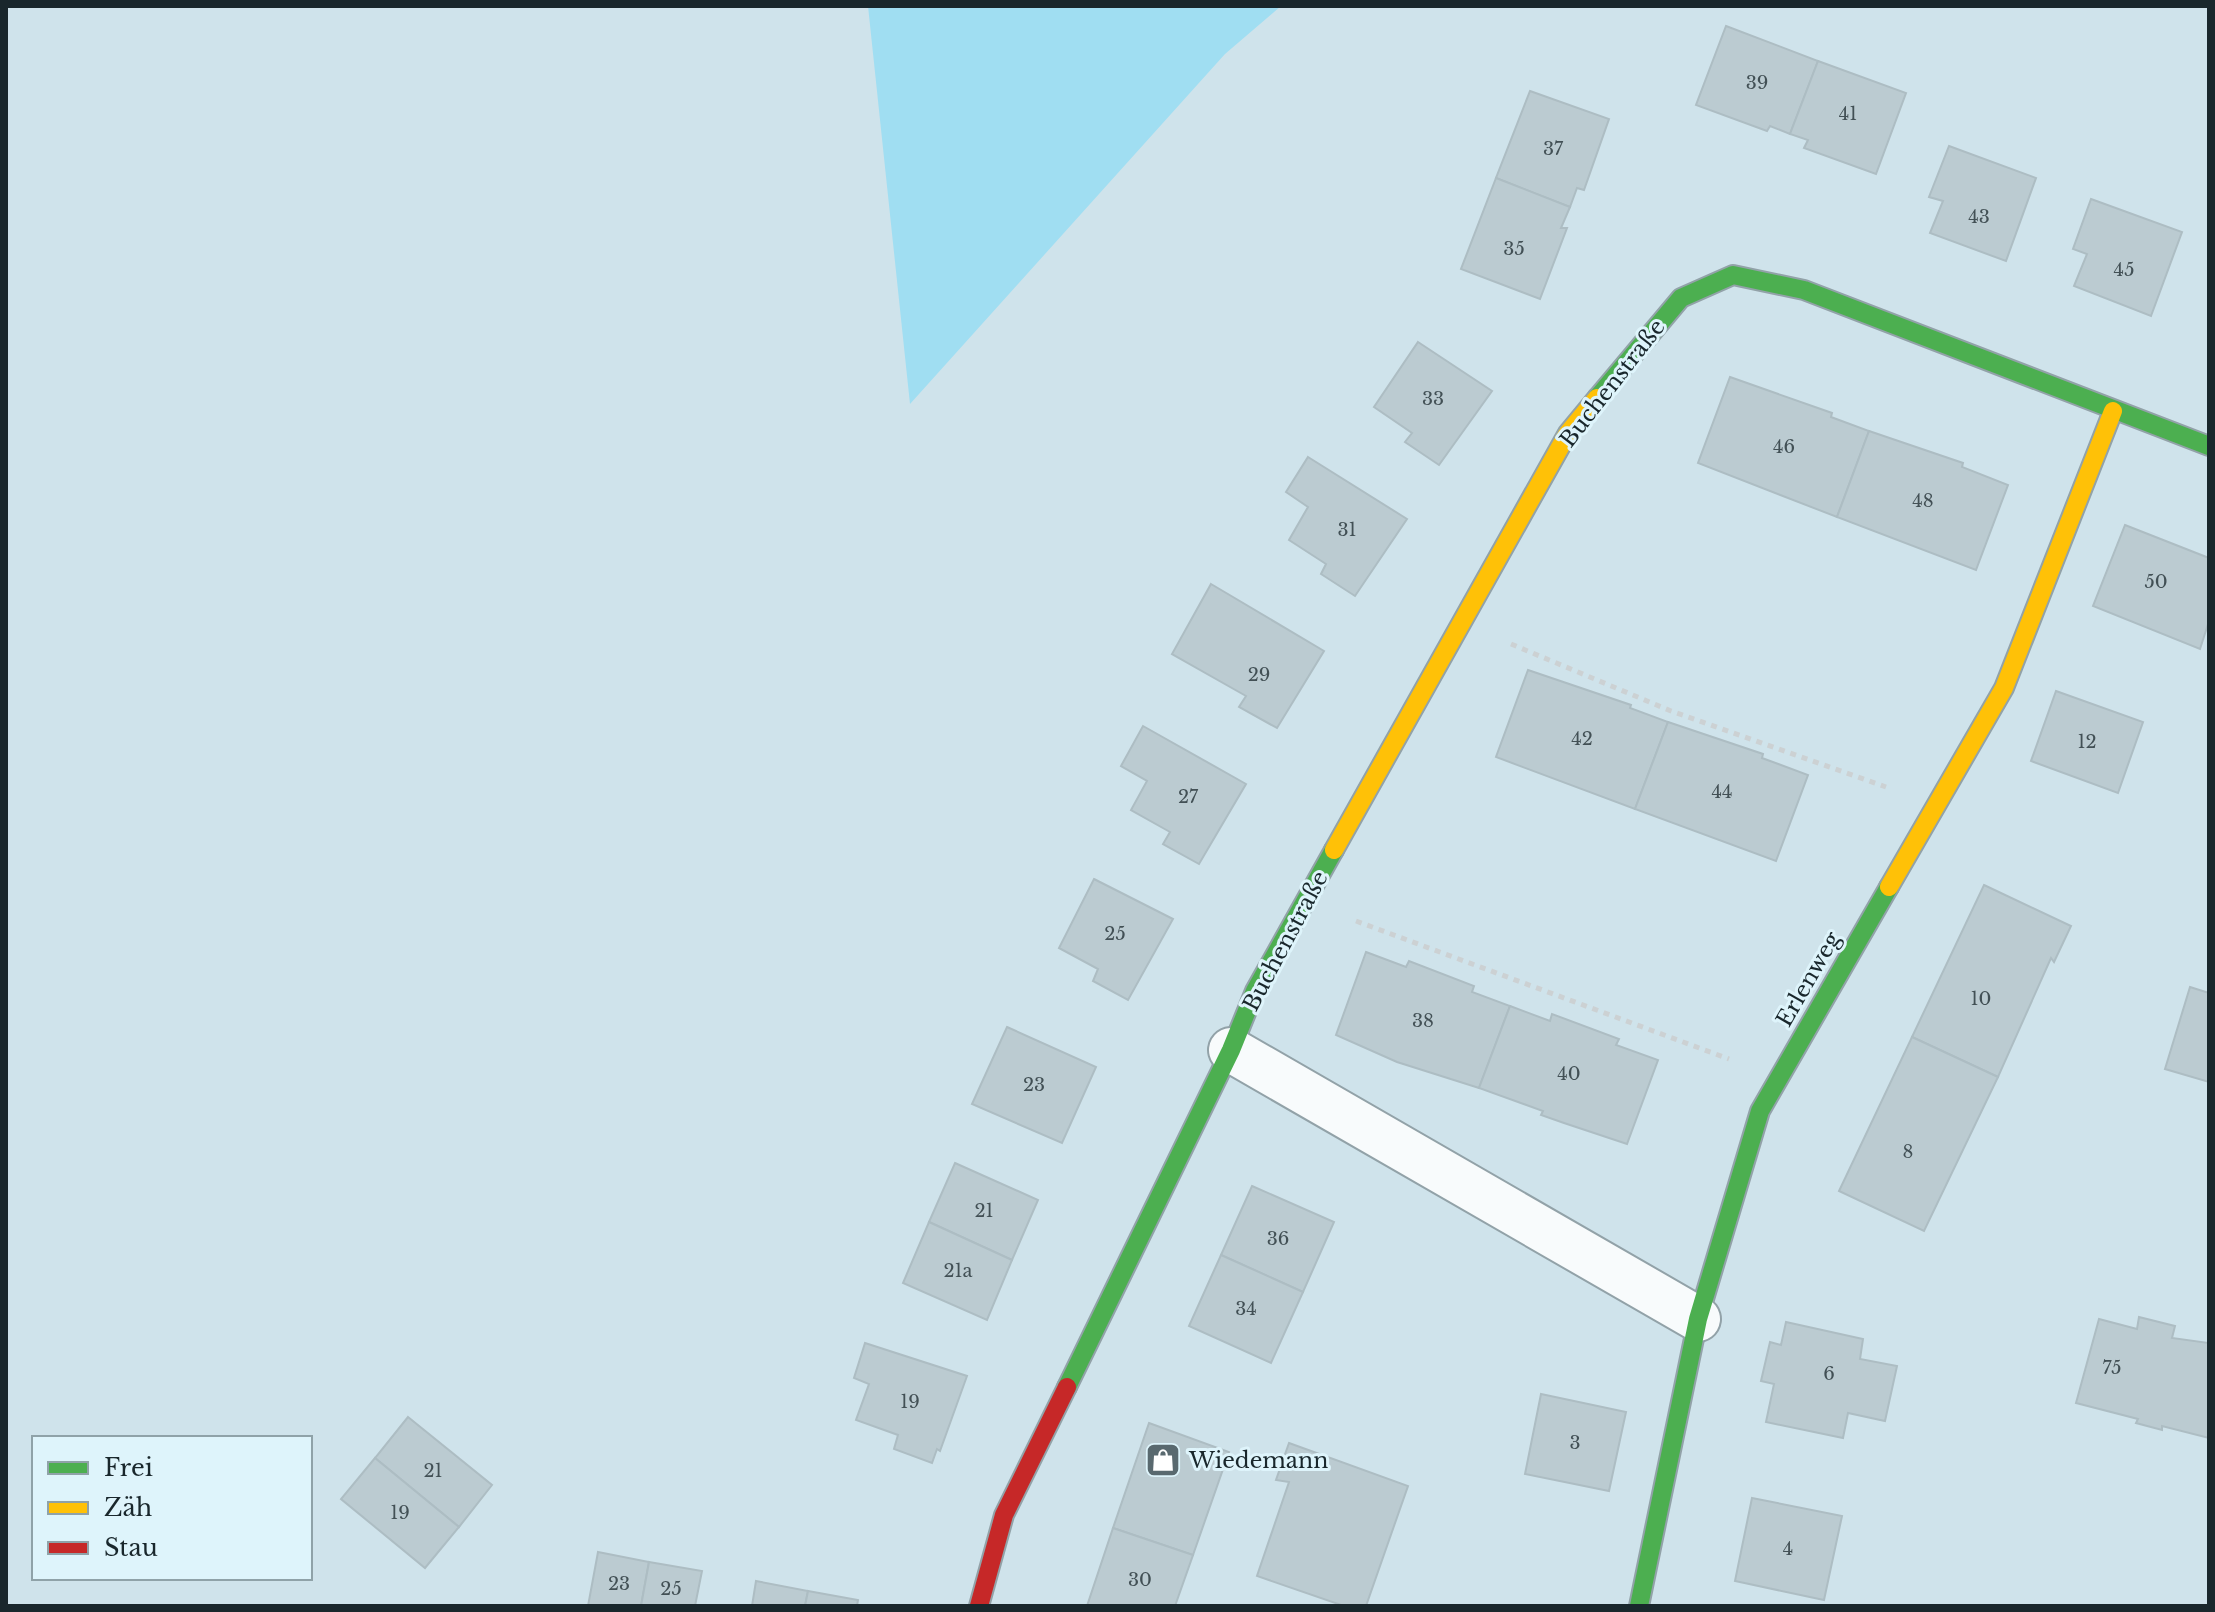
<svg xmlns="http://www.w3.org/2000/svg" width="2215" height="1612" font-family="'Libre Baskerville',serif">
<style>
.green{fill:#a0def2}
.building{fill:#bbcbd1;stroke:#adbdc3;stroke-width:2}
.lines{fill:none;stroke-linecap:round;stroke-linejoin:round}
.street-casing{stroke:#92a2a8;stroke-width:48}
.fast-casing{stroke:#92a2a8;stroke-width:22}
.slow-casing{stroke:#92a2a8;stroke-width:22}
.jam-casing{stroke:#92a2a8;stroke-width:22}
.path{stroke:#ccd1d3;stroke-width:5;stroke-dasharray:6 6;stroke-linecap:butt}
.street{stroke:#f8fbfc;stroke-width:44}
.fast{stroke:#4caf50;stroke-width:18}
.slow{stroke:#ffc107;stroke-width:18}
.jam{stroke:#c62828;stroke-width:18}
.labels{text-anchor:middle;stroke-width:6;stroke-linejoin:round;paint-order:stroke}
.number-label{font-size:18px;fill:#425055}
.street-label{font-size:22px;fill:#19272c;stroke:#def4fb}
.poi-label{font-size:22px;fill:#19272c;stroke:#def4fb;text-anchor:start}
</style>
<rect width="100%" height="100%" fill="#cfe3eb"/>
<!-- green -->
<polygon class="green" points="868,6 1281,6 1225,54 910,404"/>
<!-- building -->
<g class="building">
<polygon points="1726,26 1818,61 1790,134 1770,126 1767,131 1696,105"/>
<polygon points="1818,61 1906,93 1876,174 1804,148 1808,140 1790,134"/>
<polygon points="1530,91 1609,119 1584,190 1577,188 1570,207 1496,178"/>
<polygon points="1949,146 2036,178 2006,261 1930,233 1943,201 1929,197"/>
<polygon points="1496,178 1570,207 1561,228 1567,228 1540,299 1461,269"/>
<polygon points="2091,199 2182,232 2151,316 2074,286 2087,254 2073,249"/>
<polygon points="1418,342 1492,391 1439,465 1405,442 1412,433 1374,407"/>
<polygon points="1730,377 1832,413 1831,417 1869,431 1837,517 1698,463"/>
<polygon points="1869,431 1963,463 1962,467 2008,485 1976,570 1837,517"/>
<polygon points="1308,457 1407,519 1355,596 1321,574 1326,564 1289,540 1308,507 1286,492"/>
<polygon points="2125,525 2209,558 2209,621 2200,649 2093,606"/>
<polygon points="1211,584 1324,651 1277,728 1239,707 1246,696 1172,654"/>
<polygon points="1528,670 1631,705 1630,708 1668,722 1635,809 1496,757"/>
<polygon points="2056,691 2143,722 2118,793 2031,761"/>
<polygon points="1668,722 1763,754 1762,758 1808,775 1776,861 1635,809"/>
<polygon points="1143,726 1246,784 1199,864 1163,844 1170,832 1131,810 1147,781 1121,766"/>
<polygon points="1094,879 1173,919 1128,1000 1093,981 1098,969 1059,948"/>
<polygon points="1984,885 2071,926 2054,962 2051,958 1998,1077 1912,1037"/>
<polygon points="1366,952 1406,967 1409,961 1474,986 1472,992 1510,1006 1479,1088 1397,1062 1336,1035"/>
<polygon points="2190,987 2209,993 2209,1082 2165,1069"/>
<polygon points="1510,1006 1550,1021 1552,1014 1619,1039 1616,1045 1658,1060 1627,1144 1564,1123 1541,1115 1543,1111 1479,1088"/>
<polygon points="1007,1027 1096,1067 1062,1143 972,1104"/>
<polygon points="1912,1037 1998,1077 1924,1231 1839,1191"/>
<polygon points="955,1163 1038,1200 1012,1260 929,1222"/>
<polygon points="1252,1186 1334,1222 1303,1292 1221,1255"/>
<polygon points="929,1222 1012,1260 987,1320 903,1283"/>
<polygon points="1221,1255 1303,1292 1271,1363 1189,1326"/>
<polygon points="2139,1317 2175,1326 2172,1338 2209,1343 2209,1438 2162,1426 2162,1430 2136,1423 2138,1419 2076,1403 2099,1319 2137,1329"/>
<polygon points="1786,1322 1863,1339 1860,1359 1897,1366 1885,1421 1848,1413 1843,1438 1766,1422 1774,1384 1761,1381 1770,1342 1781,1345"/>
<polygon points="865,1343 967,1376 940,1451 937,1449 932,1463 894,1449 898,1435 856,1420 869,1384 854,1378"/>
<polygon points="1541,1394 1626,1412 1609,1491 1525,1474"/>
<polygon points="408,1417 492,1485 459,1527 375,1458"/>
<polygon points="1149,1423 1229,1452 1193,1555 1113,1528"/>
<polygon points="1289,1443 1408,1486 1366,1606 1344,1606 1257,1576 1289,1482 1276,1480"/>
<polygon points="375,1458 459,1527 425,1568 341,1499"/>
<polygon points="1752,1498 1842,1516 1824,1600 1735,1581"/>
<polygon points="1113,1528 1193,1555 1175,1606 1087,1606"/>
<polygon points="598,1552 649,1562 641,1606 588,1606"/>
<polygon points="649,1562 702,1571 695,1606 641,1606"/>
<polygon points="756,1581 808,1591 805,1606 752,1606"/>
<polygon points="808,1591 858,1600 857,1606 805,1606"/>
</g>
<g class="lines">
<!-- street casing -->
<g class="street-casing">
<polyline id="street" points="1231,1050 1698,1319"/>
</g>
<!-- fast casing -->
<g class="fast-casing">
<g id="fast">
<polyline points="1597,398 1681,298 1733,275 1804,290 2209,446"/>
<polyline points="1067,1387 1231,1050 1255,991 1334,850"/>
<polyline points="1639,1606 1698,1319 1760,1111 1889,887"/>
</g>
</g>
<!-- slow casing -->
<g class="slow-casing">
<g id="slow">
<polyline points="1334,850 1568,433 1597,398"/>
<polyline points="1889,887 2004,688 2113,411"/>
</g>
</g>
<!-- jam casing -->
<g class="jam-casing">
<polyline id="jam" points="979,1606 1004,1515 1067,1387"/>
</g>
<!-- path -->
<g class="path">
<polyline points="1511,644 1671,711 1886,787"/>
<polyline points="1356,921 1729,1059"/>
</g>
<!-- street -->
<use href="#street" class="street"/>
<!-- fast -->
<use href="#fast" class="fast"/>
<!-- slow -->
<use href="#slow" class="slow"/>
<!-- jam -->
<use href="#jam" class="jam"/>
</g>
<!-- icons -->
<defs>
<g id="shop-square" transform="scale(1.8)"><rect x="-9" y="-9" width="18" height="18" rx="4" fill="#59696f" stroke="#def4fb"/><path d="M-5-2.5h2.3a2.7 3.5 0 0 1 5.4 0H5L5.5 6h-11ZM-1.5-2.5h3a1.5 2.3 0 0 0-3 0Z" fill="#fff"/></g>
</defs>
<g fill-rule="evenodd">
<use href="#shop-square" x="1163" y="1460"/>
</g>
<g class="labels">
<!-- number labels -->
<g class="number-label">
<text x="1757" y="89">39</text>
<text x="1848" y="120">41</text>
<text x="1553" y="155">37</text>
<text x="1979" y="223">43</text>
<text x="1514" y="255">35</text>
<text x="2124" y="276">45</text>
<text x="1433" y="405">33</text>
<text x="1784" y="453">46</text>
<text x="1923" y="507">48</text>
<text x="1347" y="536">31</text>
<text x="2156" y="588">50</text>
<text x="1259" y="681">29</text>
<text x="1582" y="745">42</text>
<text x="2087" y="748">12</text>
<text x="1722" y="798">44</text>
<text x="1188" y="803">27</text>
<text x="1115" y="940">25</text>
<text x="1981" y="1005">10</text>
<text x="1423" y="1027">38</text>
<text x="1569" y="1080">40</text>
<text x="1034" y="1091">23</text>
<text x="1908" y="1158">8</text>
<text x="984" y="1217">21</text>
<text x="1278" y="1245">36</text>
<text x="958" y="1277">21a</text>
<text x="1246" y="1315">34</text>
<text x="2112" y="1374">75</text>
<text x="1829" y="1380">6</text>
<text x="910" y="1408">19</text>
<text x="1575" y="1449">3</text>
<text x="433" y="1477">21</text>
<text x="400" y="1519">19</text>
<text x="1788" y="1555">4</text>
<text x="1140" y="1586">30</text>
<text x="619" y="1590">23</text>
<text x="671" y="1595">25</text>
</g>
<!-- street labels -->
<g class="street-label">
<text transform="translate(1612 383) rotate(-52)" y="8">Buchenstraße</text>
<text transform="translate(1285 941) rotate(-62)" y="8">Buchenstraße</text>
<text transform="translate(1808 979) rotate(-60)" y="8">Erlenweg</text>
</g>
<!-- poi labels -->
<g class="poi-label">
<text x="1189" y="1468">Wiedemann</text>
</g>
</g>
<!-- border -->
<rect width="2215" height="1612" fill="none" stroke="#19272c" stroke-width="16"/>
<!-- legend -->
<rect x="32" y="1436" width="280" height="144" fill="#def4fb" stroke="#8fa2a8" stroke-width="2"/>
<rect x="48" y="1462" width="40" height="12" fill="#4caf50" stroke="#8fa2a8" stroke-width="2"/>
<text x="104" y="1476" font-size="24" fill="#19272c">Frei</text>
<rect x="48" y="1502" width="40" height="12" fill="#ffc107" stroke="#8fa2a8" stroke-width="2"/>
<text x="104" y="1516" font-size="24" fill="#19272c">Zäh</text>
<rect x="48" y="1542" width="40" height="12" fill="#c62828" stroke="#8fa2a8" stroke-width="2"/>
<text x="104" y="1556" font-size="24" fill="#19272c">Stau</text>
</svg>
